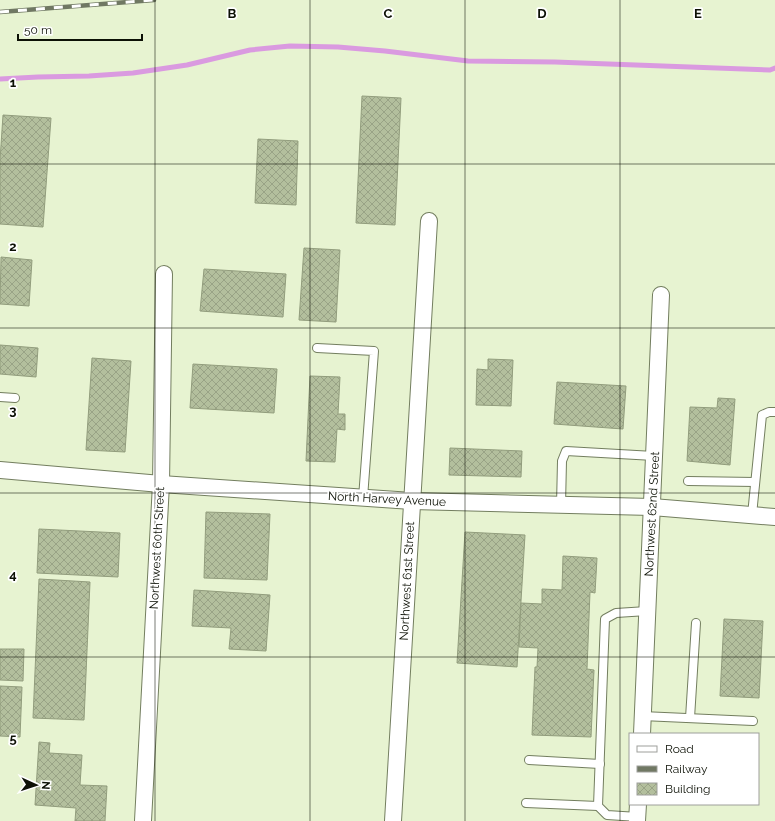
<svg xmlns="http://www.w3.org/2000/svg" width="775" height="821" font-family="Raleway,sans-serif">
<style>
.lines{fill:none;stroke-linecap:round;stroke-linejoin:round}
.stream{stroke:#da9ae0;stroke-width:5}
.building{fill:url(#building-cross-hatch);stroke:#929d7d}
.lane-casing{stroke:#737e5f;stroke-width:10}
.street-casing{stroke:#737e5f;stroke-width:18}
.lane{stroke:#fff;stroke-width:8}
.street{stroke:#fff;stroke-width:16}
.rail-casing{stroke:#707863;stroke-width:4.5}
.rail{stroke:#fff;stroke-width:3;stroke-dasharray:9;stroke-linecap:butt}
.grid{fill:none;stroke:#0c1005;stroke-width:1;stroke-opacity:0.55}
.labels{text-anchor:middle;stroke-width:3.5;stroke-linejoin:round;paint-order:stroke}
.street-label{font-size:12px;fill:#0c1005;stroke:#fff}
.grid-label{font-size:13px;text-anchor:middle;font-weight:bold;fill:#0c1005;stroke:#fff;stroke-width:3.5;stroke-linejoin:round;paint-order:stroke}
</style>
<defs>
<pattern id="building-cross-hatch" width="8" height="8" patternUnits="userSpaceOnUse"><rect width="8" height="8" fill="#b3bf9d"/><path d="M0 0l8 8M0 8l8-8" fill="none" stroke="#99a386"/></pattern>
</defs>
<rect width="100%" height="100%" fill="#e7f3d1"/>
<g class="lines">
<!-- stream -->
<polyline class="stream" points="0,79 38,77 89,76 133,73 187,65 250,50 290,46 338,47 385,51 468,61 555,62 770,70 775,68"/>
</g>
<!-- building -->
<g class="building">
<polygon points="362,96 401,98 395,225 356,223"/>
<polygon points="3,115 51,118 43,227 0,224 0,160"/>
<polygon points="258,139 298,141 296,205 255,203"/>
<polygon points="304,248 340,250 336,322 299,320"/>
<polygon points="1,257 32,260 29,306 0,304"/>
<polygon points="204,269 286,274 283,317 200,311"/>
<polygon points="0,345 38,348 36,377 0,374"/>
<polygon points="92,358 131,361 125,452 86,450"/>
<polygon points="488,359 513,360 511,406 476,405 477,369 488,370"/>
<polygon points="193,364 277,369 274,413 190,408"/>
<polygon points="310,376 340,377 338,414 345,414 345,430 337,429 335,462 306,461"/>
<polygon points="557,382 626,386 623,429 554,424"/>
<polygon points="718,398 735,399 730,465 687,461 690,407 717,408"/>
<polygon points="450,448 522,451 521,477 449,475"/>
<polygon points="206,512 270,514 267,580 204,578"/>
<polygon points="39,529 120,533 118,577 37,573"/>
<polygon points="465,532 525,535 517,667 457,663"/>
<polygon points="563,556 597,558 595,593 590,592 587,669 594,670 591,737 532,735 535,667 537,667 538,648 519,647 521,603 542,604 542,589 562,590"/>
<polygon points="39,579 90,582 84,720 33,718"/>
<polygon points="194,590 270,595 266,651 229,649 231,628 192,626"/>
<polygon points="724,619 763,621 759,698 720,696"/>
<polygon points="0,649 24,649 23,681 0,680"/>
<polygon points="0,686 22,687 20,737 0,736"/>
<polygon points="39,742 50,743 49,753 82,755 80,785 107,786 105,821 75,821 76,808 35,805"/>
</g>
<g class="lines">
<!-- lane casing -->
<g class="lane-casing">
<g id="lane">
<polyline points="317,348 374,351 363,498"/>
<polyline points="0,397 15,398"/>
<polyline points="688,481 755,482"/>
<polyline points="561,505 562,461 566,451 654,456"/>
<polyline points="752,515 762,415 769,412 775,412"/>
<polyline points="642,716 753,721"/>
<polyline points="690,718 696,623"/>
<polyline points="529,760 600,764"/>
<polyline points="526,803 598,806"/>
<polyline points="638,817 607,815 598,806 605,619 616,613 647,611"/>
</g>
</g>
<!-- street casing -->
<g class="street-casing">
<g id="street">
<polyline points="0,470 161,484 412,501 652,507 775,517"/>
<polyline points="642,734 661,295"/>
<polyline points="143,821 161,484 164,274"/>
<polyline points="393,821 429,221"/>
<polyline points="637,821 638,804"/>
</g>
</g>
<!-- lane -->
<use href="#lane" class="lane"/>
<!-- street -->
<use href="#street" class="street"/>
<!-- rail casing -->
<g class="rail-casing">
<polyline id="rail" points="0,12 154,0"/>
</g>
<!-- rail -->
<use href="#rail" class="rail"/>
</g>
<!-- grid -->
<path class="grid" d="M 155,0 L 155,821M 310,0 L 310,821M 465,0 L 465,821M 620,0 L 620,821M 0,164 L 775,164M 0,328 L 775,328M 0,493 L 775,493M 0,657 L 775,657"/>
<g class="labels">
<!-- street labels -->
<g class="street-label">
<text transform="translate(387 499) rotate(3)" y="4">North Harvey Avenue</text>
<text transform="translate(652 514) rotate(-87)" y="4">Northwest 62nd Street</text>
<text transform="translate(157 548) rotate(-87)" y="4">Northwest 60th Street</text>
<text transform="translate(407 581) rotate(-87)" y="4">Northwest 61st Street</text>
</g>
</g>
<g class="grid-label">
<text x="232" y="18">B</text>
<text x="388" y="18">C</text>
<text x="542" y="18">D</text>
<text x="698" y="18">E</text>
<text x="13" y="87">1</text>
<text x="13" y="251">2</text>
<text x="13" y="415">3</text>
<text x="13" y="579">4</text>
<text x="13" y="743">5</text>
</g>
<!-- legend -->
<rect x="629" y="733" width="130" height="72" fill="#ffffff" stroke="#9e9f9b"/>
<rect x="637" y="746" width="20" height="6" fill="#ffffff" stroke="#9e9f9b"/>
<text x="665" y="753" font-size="12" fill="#0c1005">Road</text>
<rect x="637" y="766" width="20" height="6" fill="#707863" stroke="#9e9f9b"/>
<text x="665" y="773" font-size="12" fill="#0c1005">Railway</text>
<rect x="637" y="783" width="20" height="12" fill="url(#building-cross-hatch)" stroke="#9e9f9b"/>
<text x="665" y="793" font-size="12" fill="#0c1005">Building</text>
<!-- north arrow -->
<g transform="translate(36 785) rotate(93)" stroke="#ffffff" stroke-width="3" paint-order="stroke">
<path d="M0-3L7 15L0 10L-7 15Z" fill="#0c1005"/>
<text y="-6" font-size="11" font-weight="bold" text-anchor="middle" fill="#0c1005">N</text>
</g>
<!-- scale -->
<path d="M18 34v6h124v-6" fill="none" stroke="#0c1005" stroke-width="2"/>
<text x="24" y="34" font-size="12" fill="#0c1005" stroke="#ffffff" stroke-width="3" paint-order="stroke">50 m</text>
</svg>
